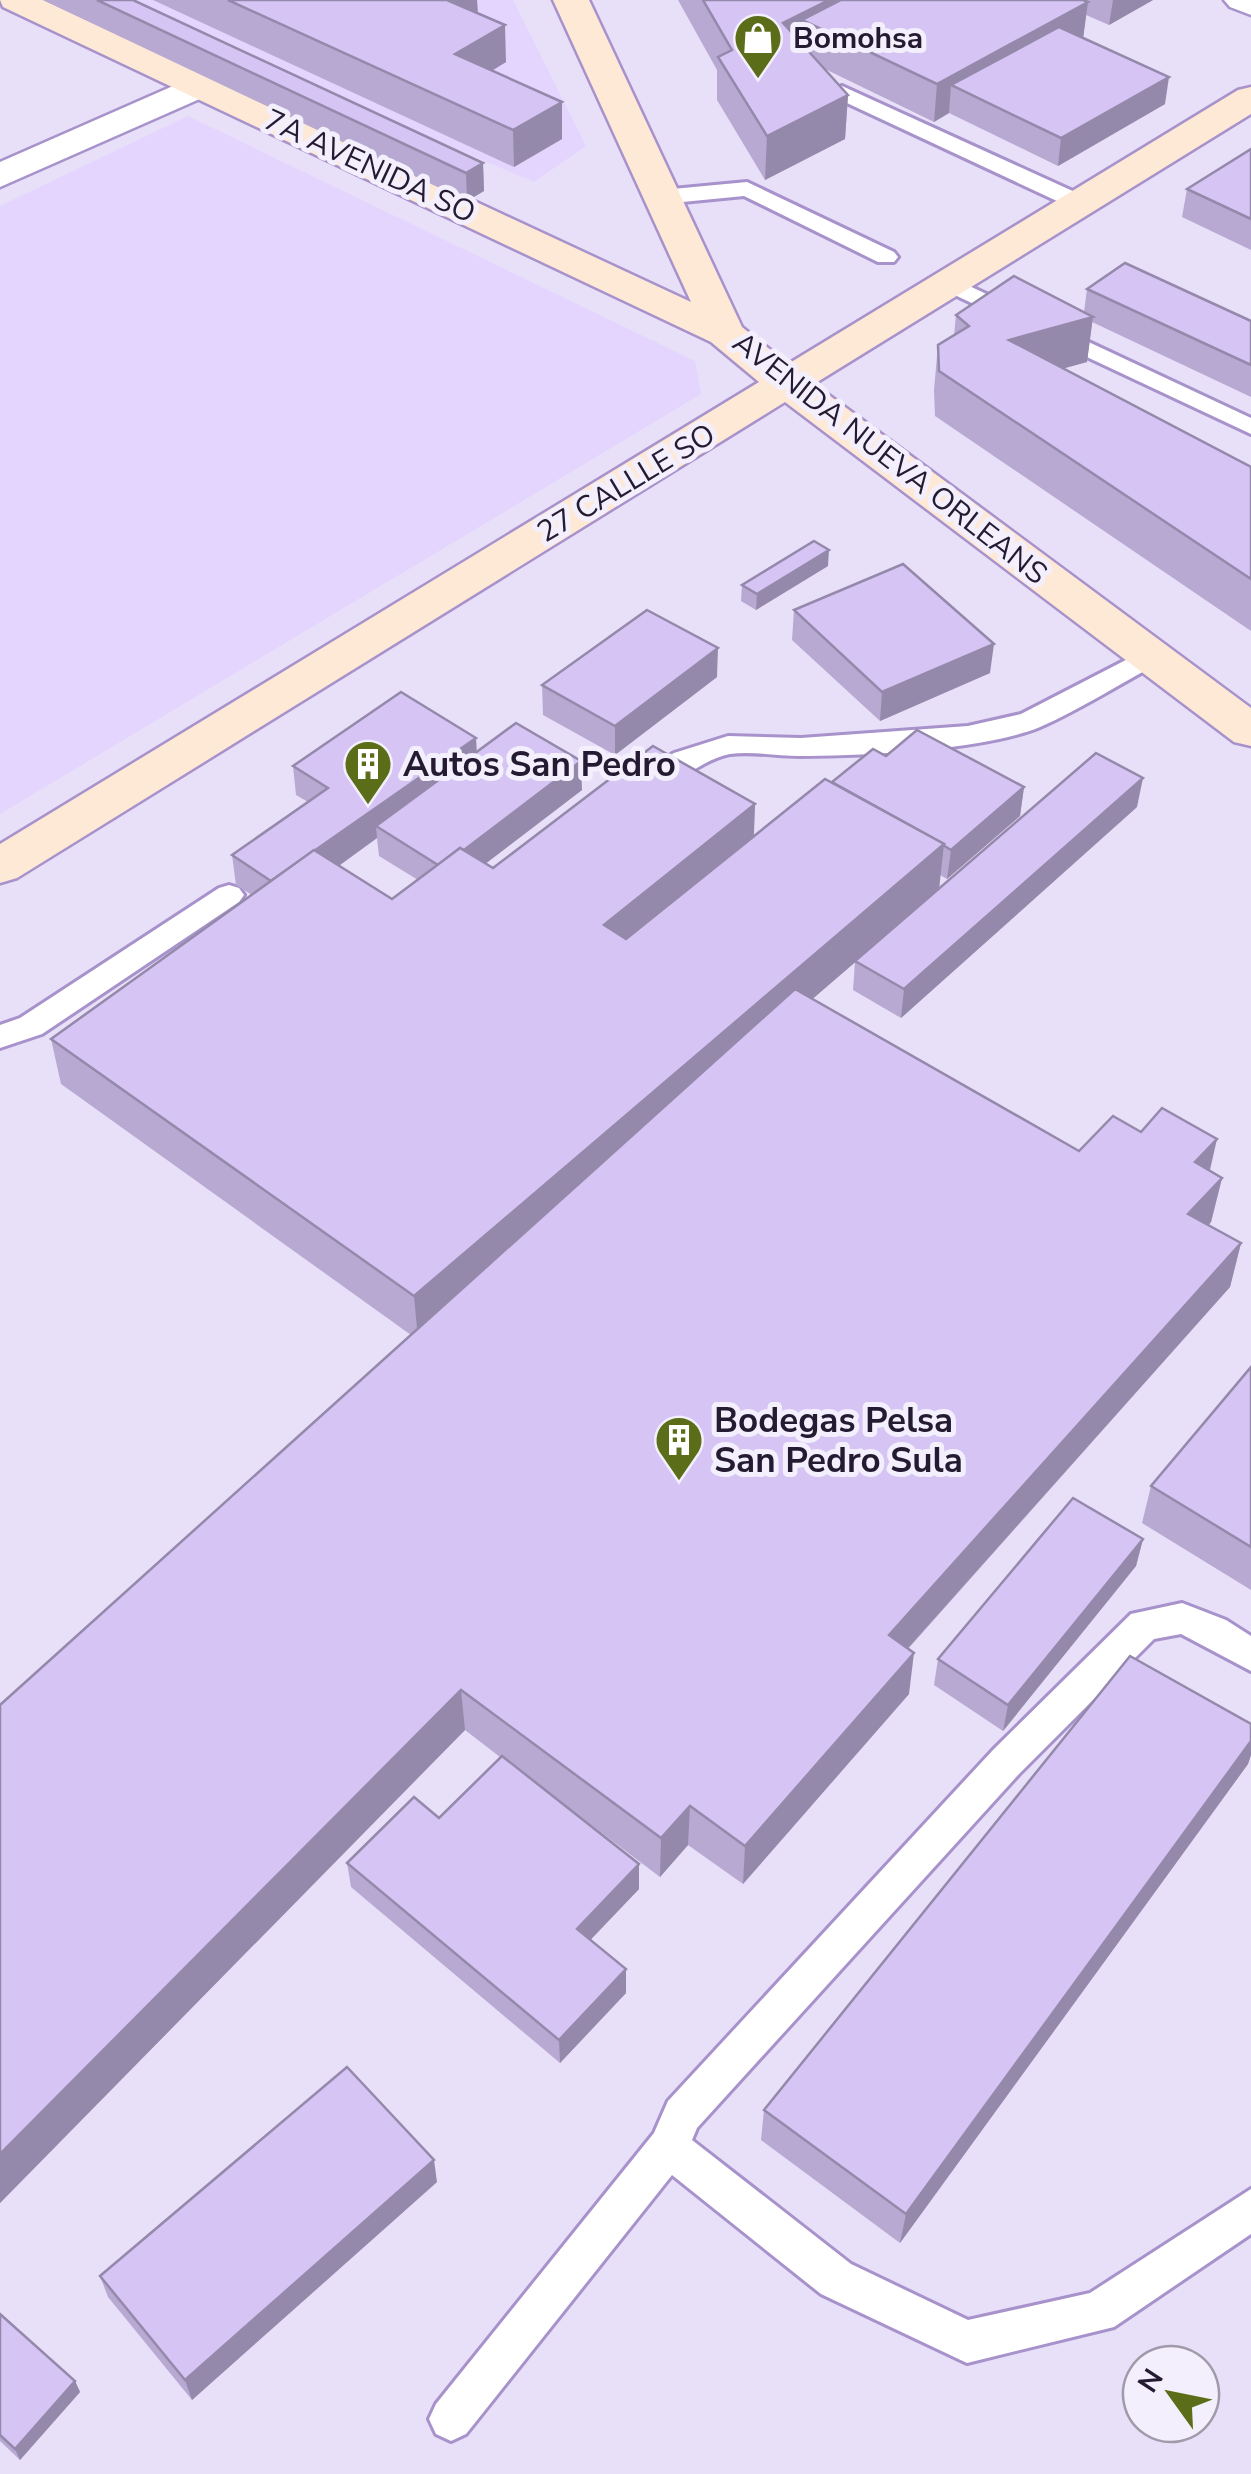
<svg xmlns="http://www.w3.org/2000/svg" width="1251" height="2474" font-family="'Nunito Sans',sans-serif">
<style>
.built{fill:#e3d5fe}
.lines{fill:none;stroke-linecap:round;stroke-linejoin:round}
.lane-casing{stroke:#a792cb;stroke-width:6}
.street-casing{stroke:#a792cb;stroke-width:5}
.secondary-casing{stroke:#a792cb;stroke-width:5}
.lane{fill:#fff;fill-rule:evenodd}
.street{fill:#fff;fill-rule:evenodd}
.secondary{fill:#fee9d7;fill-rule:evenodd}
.wall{fill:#b7a9d2;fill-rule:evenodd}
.shaded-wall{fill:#9589ab}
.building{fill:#d5c4f4;stroke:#9589ab;stroke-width:2.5}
.labels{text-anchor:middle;stroke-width:10;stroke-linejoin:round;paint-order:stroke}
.far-poi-label{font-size:30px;font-weight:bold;fill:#241b32;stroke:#f3effc;text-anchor:start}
.far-street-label{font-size:30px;fill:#241b32;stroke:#f3effc}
.poi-label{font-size:35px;font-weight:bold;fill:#241b32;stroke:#f3effc;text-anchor:start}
</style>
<rect width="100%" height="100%" fill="#e8e0f8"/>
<!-- built -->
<g class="built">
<polygon points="107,0 513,0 586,146 534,182"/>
<polygon points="188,116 695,361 701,394 0,814 0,206"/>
</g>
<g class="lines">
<!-- lane casing -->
<g class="lane-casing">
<g id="lane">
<polygon points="842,86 1088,198 1091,203 1088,208 1072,208 834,97 831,92"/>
<polygon points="747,182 894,252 898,257 894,262 878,262 744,196 662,204 651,197 662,190"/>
<polygon points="950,277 1251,418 1251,434 942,289 938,284 942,279"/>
<path d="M 1151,647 L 1164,656 L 1161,662 C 1121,683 1081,709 1040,727 C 985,750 861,756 799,756 C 777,756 752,751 730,754 C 699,759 661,799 634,792 L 630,785 L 634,778 L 674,753 L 728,736 L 801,738 L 968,726 L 1021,714 Z"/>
<polygon points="229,885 239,888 244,895 239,902 42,1034 0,1048 0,1025 20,1018 219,888"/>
<polygon points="1182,1603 1226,1620 1251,1636 1251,1671 1181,1634 1154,1639 1019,1774 697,2128 692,2140 851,2264 968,2320 1090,2293 1251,2189 1251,2234 1114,2327 967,2363 821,2294 672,2175 466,2434 451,2441 436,2434 429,2419 436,2404 654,2133 668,2101 993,1750 1131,1614"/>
</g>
</g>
<!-- street casing -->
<g class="street-casing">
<g id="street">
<polygon points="1224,0 1251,0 1251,15 1230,7"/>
<polygon points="198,75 211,78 216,86 211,94 0,187 0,162"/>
</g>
</g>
<!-- secondary casing -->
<g class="secondary-casing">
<polygon id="secondary" points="0,0 43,0 691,302 553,0 589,0 742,327 788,364 1238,90 1251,87 1251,114 814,384 1251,708 1251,746 1234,742 785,402 17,878 0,883 0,844 759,382 711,342 3,7"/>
</g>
<!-- lane -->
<use href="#lane" class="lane"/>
<!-- street -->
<use href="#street" class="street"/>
<!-- secondary -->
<use href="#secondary" class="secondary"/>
</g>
<!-- wall -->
<g class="wall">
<polygon points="43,0 133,0 483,163 484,191 467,201"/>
<polygon points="153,0 477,0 478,13 506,62 492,71 562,139 514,167"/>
<polygon points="678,0 1153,0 1109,25 1086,15 1083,38 1165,104 1058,166 949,113 934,122 823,68 848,95 845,139 765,180 717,100 717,70"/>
<polygon points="1251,149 1251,250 1182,217 1187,189"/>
<polygon points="1087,289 1251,321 1251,397 1092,322 1087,362 1063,368 1251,467 1251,631 935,416 934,390 938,345 954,336 956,315 1084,312"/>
<polygon points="828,566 756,610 741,601 742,585"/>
<polygon points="794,610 990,673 880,721 792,640"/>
<polygon points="717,677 615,755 543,715 542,685"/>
<path d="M 476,738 L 477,753 L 582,790 L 485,864 L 493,868 L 755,804 L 754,836 L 832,782 L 886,756 L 1024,787 L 1020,816 L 947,879 L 940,875 L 939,889 L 1137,807 L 901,1018 L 853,990 L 855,962 L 812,999 L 1079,1151 L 1210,1171 L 1222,1178 L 1211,1222 L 1209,1225 L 1241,1243 L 1230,1287 L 908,1649 L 909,1694 L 743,1884 L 688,1845 L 660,1877 L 557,1799 L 639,1864 L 639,1889 L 590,1940 L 626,1993 L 560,2063 L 351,1887 L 347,1863 L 439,1818 L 500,1757 L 465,1730 L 0,2203 L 0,1705 L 411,1335 L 61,1084 L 51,1039 L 252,895 L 236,885 L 232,855 L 308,802 L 296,795 L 293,766 ZM 377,838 L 379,856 L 418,880 L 392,899 L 339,866 Z"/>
<polygon points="1251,1367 1251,1590 1142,1523 1151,1486"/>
<polygon points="1143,1539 1136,1566 1003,1731 934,1685 938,1659"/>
<polygon points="1251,1724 1251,1755 1248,1764 900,2243 761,2140 764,2110"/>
<polygon points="437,2182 192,2400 108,2297 100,2276"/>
<polygon points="0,2314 75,2381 80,2392 20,2460 0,2441"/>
</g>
<!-- shaded-wall -->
<g class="shaded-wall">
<polygon points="446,0 477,0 478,19"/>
<polygon points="829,0 909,0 802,20 801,56 783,23"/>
<polygon points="1113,0 1153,0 1109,25"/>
<polygon points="1088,2 1083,39 951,85 949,113 934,122 937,84"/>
<polygon points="505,25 506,62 457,91 455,54"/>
<polygon points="1169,77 1165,104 1058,166 1061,138"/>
<polygon points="848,95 845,139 765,180 767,136"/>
<polygon points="562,102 562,139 514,167 513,130"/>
<polygon points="483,163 484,191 467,201 466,173"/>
<polygon points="1093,317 1087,362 1004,385 1009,340"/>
<polygon points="829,550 828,566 756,610 757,594"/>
<polygon points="994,644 990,673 880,721 882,692"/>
<polygon points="718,648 717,677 615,755 615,726"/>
<polygon points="476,738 477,767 376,826 377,838 276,911 272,882"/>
<polygon points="581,761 582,790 443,896 441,867"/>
<polygon points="1143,778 1137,807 901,1018 904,989"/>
<polygon points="1024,787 1020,816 947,879 951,850"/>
<polygon points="755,804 753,850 604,970 604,925"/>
<polygon points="944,844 939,890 418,1339 414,1296"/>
<polygon points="1217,1139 1207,1183 1195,1162"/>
<polygon points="1222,1178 1211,1222 1178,1258 1188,1214"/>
<polygon points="1241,1243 1230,1287 883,1676 889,1635"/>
<polygon points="1143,1539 1136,1566 1003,1731 1008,1705"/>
<polygon points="914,1653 909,1694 743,1884 745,1846"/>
<polygon points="461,1690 465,1730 0,2203 0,2154"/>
<polygon points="1251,1741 1251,1755 1248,1764 900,2243 906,2214"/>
<polygon points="690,1806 688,1845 660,1877 661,1838"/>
<polygon points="639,1864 639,1889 578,1953 577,1929"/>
<polygon points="626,1969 626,1993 560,2063 559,2040"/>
<polygon points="434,2160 437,2182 192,2400 185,2380"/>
<polygon points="75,2381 80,2392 20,2460 15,2449"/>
</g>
<!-- building -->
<g class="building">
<polygon points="97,0 133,0 483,163 466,173"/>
<polygon points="228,0 447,0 505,25 455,54 562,102 513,130"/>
<polygon points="703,0 829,0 783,23 848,95 767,136 718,57 732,50"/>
<polygon points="841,0 1083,0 1088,2 937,84 802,20"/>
<polygon points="1059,27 1169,77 1061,138 951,85"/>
<polygon points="1251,149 1251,219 1187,189"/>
<polygon points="1125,263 1251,321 1251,365 1087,289"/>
<polygon points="1014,276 1093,317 1009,340 1251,467 1251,579 939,371 938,345 969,326 956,315"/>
<polygon points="814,541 829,550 757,594 742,585"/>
<polygon points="903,564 994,644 882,692 794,610"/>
<polygon points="647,610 718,648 615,726 542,685"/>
<polygon points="401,692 476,738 271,881 232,855 328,788 293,766"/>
<polygon points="516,723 581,761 464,850 460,848 438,865 376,826"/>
<polygon points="917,730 1024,787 951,850 943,845 944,844 832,782 873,749 886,756"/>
<polygon points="653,746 755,804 604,925 626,939 825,779 944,844 414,1296 51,1039 314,850 392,899 460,848 493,868"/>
<polygon points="1096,753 1143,778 904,989 855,961"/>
<polygon points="795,989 1079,1151 1113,1116 1141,1132 1162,1108 1217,1139 1195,1162 1222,1178 1188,1214 1241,1243 889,1635 914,1653 745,1846 690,1806 661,1838 461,1690 0,2154 0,1705"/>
<polygon points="1251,1367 1251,1547 1151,1486"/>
<polygon points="1073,1498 1143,1539 1008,1705 938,1659"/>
<polygon points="1130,1656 1251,1724 1251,1741 906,2214 764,2110"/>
<polygon points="502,1756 639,1864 577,1929 626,1969 559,2040 347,1863 414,1797 439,1818"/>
<polygon points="347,2067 434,2160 185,2380 100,2276"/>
<polygon points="0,2314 75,2381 15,2449 0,2435"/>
</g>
<!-- icons -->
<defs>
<g id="shop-pin" transform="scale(2.5)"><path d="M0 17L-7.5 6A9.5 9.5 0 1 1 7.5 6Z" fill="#5b6d19" stroke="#f3effc"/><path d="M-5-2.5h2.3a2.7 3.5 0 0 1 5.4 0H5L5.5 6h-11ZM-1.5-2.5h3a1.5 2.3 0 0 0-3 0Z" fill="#fff"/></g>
<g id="building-pin" transform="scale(2.5)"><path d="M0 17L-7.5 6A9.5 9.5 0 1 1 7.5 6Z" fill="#5b6d19" stroke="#f3effc"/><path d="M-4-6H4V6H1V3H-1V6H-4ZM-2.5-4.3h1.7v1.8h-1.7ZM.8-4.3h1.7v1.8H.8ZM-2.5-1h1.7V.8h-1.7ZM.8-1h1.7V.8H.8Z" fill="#fff"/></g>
</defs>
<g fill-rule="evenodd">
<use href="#shop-pin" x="758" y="38"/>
<use href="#building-pin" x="368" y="764"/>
<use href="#building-pin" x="679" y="1440"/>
</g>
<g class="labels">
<!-- far-poi labels -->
<g class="far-poi-label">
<text x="793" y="48">Bomohsa</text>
</g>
<!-- far-street labels -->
<g class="far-street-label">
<text transform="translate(370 166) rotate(25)" y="10">7A AVENIDA SO</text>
<text transform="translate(890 458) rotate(38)" y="10">AVENIDA NUEVA ORLEANS</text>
<text transform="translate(626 483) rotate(-31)" y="10">27 CALLLE SO</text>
</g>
<!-- poi labels -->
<g class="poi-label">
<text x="403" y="776">Autos San Pedro</text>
<text x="714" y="1432">Bodegas Pelsa<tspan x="714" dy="40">San Pedro Sula</tspan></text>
</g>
</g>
<!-- north arrow -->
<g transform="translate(1171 2394) rotate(303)"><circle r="48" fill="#f3effc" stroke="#a09aab" stroke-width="2.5"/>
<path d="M0-8L18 38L0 25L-18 38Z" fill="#5b6d19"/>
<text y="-15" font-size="28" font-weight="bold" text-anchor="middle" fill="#241b32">N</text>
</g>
</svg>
